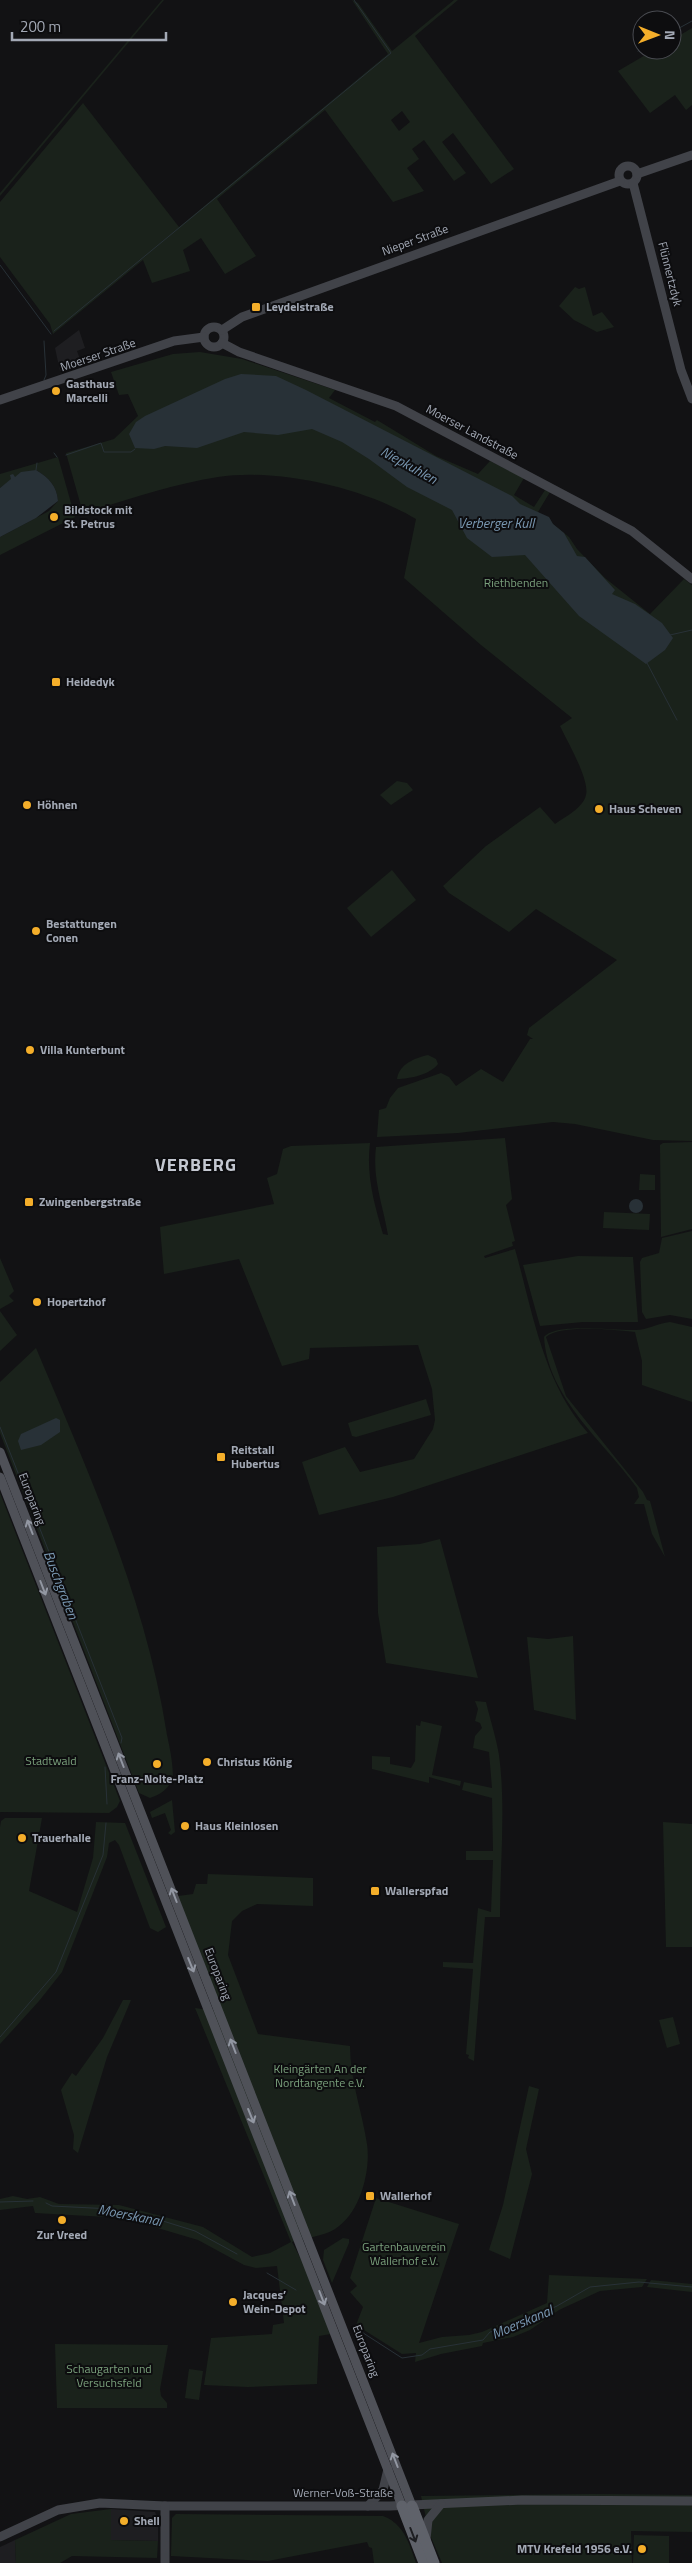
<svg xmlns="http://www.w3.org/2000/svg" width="692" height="2563" font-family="'Titillium Web',sans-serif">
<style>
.built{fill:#1e1e21}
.green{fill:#1a221b;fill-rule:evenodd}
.water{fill:#283137}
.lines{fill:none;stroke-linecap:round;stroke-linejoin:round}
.stream{stroke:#283137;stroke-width:1}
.secondary{stroke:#414349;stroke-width:9}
.primary{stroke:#4f5158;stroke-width:9}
.highway{stroke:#5f626a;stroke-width:11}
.oneway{stroke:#9297a2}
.oneway2{stroke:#1d1e21}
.poi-dot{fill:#f4ae2a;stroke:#0d0d0f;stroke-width:2}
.labels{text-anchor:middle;stroke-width:4;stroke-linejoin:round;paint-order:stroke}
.street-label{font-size:12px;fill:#a3a9b5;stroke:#0d0d0f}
.poi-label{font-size:12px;font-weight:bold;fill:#a3a9b5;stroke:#0d0d0f;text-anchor:start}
.park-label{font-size:12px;fill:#7aa07c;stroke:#0d0d0f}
.water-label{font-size:14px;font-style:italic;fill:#7997b1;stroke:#0d0d0f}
.district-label{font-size:18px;font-weight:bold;letter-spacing:1px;fill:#c4c8d1;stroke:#0d0d0f}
</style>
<rect width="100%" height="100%" fill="#121214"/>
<!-- built -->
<g class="built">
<polygon points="79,330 85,348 77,351 82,365 60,371 55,348"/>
<polygon points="111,2509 155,2512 158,2519 158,2541 111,2540"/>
<polygon points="15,2540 16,2563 0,2563 0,2547"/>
</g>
<!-- green -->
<g class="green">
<polygon points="162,0 164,0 0,196 0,193"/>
<path d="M 352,0 L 358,3 L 392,51 L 454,0 L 458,0 L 415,36 L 514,169 L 491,184 L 453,133 L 442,142 L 466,173 L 454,181 L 424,140 L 412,149 L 419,159 L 407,168 L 424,191 L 393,202 L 325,110 L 217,199 L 256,256 L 225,274 L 201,238 L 183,250 L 190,271 L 152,283 L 143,260 L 53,334 L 50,324 L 0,257 L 0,202 L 83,103 L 179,227 L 388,54 ZM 402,111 L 410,122 L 399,131 L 391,120 Z"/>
<polygon points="692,28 692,105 686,110 675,95 650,113 618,71 654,50 672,50 672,40"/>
<polygon points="575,287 579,289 585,287 593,316 602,312 614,327 597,332 574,320 559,306"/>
<path d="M 200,352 L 242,359 L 335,390 L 329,398 L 375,422 L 377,420 L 436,456 L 478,474 L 490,461 L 524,478 L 514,495 L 534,507 L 545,490 L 550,492 L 538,512 L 569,537 L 577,549 L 605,578 L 650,614 L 684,579 L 692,585 L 692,1141 L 653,1140 L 575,1124 L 553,1122 L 458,1133 L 377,1137 L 379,1110 L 386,1108 L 390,1098 L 398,1088 L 441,1073 L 449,1077 L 456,1086 L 481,1069 L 503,1082 L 530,1039 L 533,1039 L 527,1035 L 529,1028 L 617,960 L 536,909 L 509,932 L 449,893 L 443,886 L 486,846 L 540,807 L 555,824 C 565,817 583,808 586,795 C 590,780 567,741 560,726 L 572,718 L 481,645 L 404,578 L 416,519 C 364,488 279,468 218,477 C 172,484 128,500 83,513 L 66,453 L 114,439 L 138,416 L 128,394 L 119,395 L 111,372 L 173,354 Z"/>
<path d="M 58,457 L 75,517 L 0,555 L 0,537 L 49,511 L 58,501 C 57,486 49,478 36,470 L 15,477 L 0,488 L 0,474 Z"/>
<polygon points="397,781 407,783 413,790 391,805 380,795"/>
<polygon points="392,870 416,900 371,937 347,908"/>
<path d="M 428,1055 L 436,1059 L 438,1064 C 431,1074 410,1079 397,1079 C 399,1064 415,1058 428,1055 Z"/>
<path d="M 505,1138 L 512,1199 L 506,1205 L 515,1241 L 512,1242 L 513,1246 L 484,1256 L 485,1258 L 515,1249 C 533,1313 543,1382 588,1433 L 393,1497 L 319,1515 L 302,1462 L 345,1447 L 360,1472 L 414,1459 L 433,1429 L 435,1420 L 432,1389 L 418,1345 L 310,1348 L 309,1359 L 282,1366 L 239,1259 L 164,1274 L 160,1227 L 274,1204 L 267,1178 L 277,1174 L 283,1149 L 291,1146 L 370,1143 C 366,1175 374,1203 383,1234 L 388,1235 C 383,1205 372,1179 376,1147 Z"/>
<polygon points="692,1142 692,1229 661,1237 660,1145 663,1143"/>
<polygon points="640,1174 655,1175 655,1190 639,1190"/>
<polygon points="604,1212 650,1214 649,1230 603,1228"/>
<polygon points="692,1231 692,1319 670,1315 646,1319 642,1312 640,1262 642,1258 659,1253 662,1238"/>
<polygon points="578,1256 633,1257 638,1322 583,1322 540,1326 523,1265"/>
<polygon points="0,1258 14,1291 9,1296 14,1301 0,1309"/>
<polygon points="0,1311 17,1335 0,1351"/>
<path d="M 670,1322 L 692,1327 L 692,1402 L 642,1385 L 642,1361 L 635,1332 C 615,1330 561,1324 546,1337 L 566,1396 L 643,1492 L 647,1500 L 650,1501 L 665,1557 L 652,1534 L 644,1504 L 634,1504 L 639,1497 L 637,1488 C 604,1441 548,1399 544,1337 C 556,1322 616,1331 636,1330 C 647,1330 658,1323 670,1322 Z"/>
<path d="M 36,1348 C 89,1474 146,1599 167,1735 C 169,1744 175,1772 172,1780 C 167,1790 161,1794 150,1798 L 139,1793 L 0,1433 L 0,1382 Z"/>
<polygon points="426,1399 431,1415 356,1437 352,1436 348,1423"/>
<polygon points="0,1493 120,1801 117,1807 109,1813 0,1812"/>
<polygon points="440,1539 478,1678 386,1663 378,1613 377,1547 420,1544"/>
<polygon points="573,1636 576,1720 534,1710 527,1637 548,1639"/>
<path d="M 475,1701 L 486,1702 C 490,1719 496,1737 499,1755 C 506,1807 500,1863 500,1917 L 485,1917 L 474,2061 L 468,2058 L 469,2055 L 466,2054 L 473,1969 L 443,1967 L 443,1962 L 473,1963 L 478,1908 L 491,1912 L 493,1860 L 466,1860 L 466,1851 L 493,1851 L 492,1798 L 462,1790 L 464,1782 L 492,1788 L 489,1752 L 473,1748 L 475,1736 L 482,1728 L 480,1723 L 475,1721 L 478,1709 Z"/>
<polygon points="421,1721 442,1726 432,1775 461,1781 460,1786 429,1777 429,1783 372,1769 372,1756 390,1757 390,1764 411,1768 415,1761 416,1725 420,1726"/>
<polygon points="172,1800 175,1832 171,1835 168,1833 171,1830 165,1813 152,1818 150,1812"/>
<polygon points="5,1818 42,1818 29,1891 77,1912 93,1858 96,1822 125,1823 166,1927 158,1932 150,1928 119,1845 115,1840 109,1843 107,1857 62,1972 39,2001 0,2044 0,1827 1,1821"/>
<polygon points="663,1822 692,1824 692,1947 666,1947"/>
<path d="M 208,1874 L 313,1878 L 313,1906 L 257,1904 L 242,1911 L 232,1921 L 228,1955 L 258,2034 L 350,2046 C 350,2080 362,2111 367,2144 C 371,2171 360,2214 335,2229 C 322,2237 306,2237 292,2242 L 305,2267 L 331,2334 L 319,2336 L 317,2384 L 248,2387 L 204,2385 L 211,2338 L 272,2334 L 273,2325 L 284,2323 L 277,2266 L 256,2268 L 244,2265 L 198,2240 L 124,2218 L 35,2213 L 33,2206 L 0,2210 L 0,2199 L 13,2196 L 27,2199 L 40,2197 L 59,2204 L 119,2205 L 203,2227 L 252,2257 L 270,2253 L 291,2242 L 195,2008 L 222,2012 L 178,1896 L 193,1894 L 196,1884 L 207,1884 Z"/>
<polygon points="123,2000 131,2000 107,2057 78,2153 73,2149 74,2135 61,2090 72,2073 76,2076 103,2038"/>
<polygon points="673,2017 680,2044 667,2048 659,2020"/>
<polygon points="529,2086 539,2089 526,2149 532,2174 510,2259 489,2250 503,2205"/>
<polygon points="376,2198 459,2224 419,2343 442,2337 469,2335 482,2332 547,2303 549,2275 647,2279 642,2287 600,2291 559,2310 530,2330 513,2337 483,2343 482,2346 441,2354 415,2362 416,2353 402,2354 356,2325 363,2307 350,2292 357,2286 350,2278"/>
<polygon points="343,2238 349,2239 349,2243 332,2283 323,2260 324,2250"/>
<polygon points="651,2280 692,2284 692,2292 647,2287"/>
<polygon points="55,2344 168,2345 160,2389 161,2396 167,2403 167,2408 57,2408"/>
<polygon points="189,2369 203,2371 199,2400 185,2398"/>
<polygon points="592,2494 692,2495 692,2532 631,2531 632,2563 442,2563 430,2535 421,2496"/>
<polygon points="111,2509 111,2540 158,2541 157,2558 72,2556 60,2563 16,2563 15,2540 71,2514"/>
<path d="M 176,2514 L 383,2516 C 404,2524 409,2543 416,2563 L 374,2563 L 372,2548 L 369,2547 L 367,2542 L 268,2561 L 171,2556 L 172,2518 Z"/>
<polygon points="634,2535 669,2536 669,2563 633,2563"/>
</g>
<!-- water -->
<g class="water">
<polygon points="241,374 276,376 306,390 512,496 520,504 549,517 553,524 564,533 577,556 585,557 615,590 612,594 635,604 662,623 673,638 665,650 646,664 579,616 525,555 492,557 467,538 452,510 407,487 369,459 342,442 312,429 278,435 244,432 197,448 165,446 154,449 135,448 129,434 136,422 145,416 225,379"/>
<path d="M 36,470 C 49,478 57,486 58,501 L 36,518 L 0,537 L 0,488 L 11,479 L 10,475 L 13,474 L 15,477 L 21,472 Z"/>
<circle cx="636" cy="1206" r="7"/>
<polygon points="56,1418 60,1420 60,1432 41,1445 21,1450 18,1441 21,1434"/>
</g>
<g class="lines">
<!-- stream -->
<g class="stream">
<polyline points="672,32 692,21"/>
<polyline points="638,51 642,49"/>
<polyline points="0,265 51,334"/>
<polyline points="54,331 391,53 354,0"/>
<polyline points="44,341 46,375 44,380"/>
<polyline points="54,453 57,457"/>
<polyline points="66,455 101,443 104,452 131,452 135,449"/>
<polyline points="36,470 37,463"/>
<polyline points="670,635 692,630"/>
<polyline points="647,663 677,720"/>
<polyline points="0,1427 122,1738 121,1743"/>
<polyline points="105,1767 107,1804"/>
<polyline points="0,2037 56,1972 103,1855 106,1823"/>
<polyline points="0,2202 33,2201"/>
<polyline points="46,2203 52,2206 112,2209 147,2216 195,2231 237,2254"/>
<polyline points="267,2273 296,2290"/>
<polyline points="357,2329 402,2358 422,2355 430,2349 483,2340 490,2332 514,2326 557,2306 590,2287 639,2282 692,2287"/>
</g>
<!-- secondary -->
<g class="secondary">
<circle cx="628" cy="175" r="9"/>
<polyline points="637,174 692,155"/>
<polyline points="633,183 681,370 692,399"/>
<circle cx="214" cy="337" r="10"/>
<polyline points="222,330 242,317 620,181"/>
<polyline points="222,343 239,352 396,406 632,531 692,579"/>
<polyline points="0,400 174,341 204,337"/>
<polyline points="368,2506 383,2490 388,2469"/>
<polyline points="0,2537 58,2510 100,2503 165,2506 390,2506 522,2500 692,2501"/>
<polyline points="426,2539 428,2520 441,2504"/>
<polyline points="165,2563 165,2506"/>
</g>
<!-- primary -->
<g class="primary">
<polyline points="0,1452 412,2506"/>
<polyline points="0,1477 402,2506"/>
</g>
<!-- highway -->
<g class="highway">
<polyline points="402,2506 424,2563"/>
<polyline points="412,2506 434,2563"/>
</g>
</g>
<!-- one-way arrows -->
<defs><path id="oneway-shaft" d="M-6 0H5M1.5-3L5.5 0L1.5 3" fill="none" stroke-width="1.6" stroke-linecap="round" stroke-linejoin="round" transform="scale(1.25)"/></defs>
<g class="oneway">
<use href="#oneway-shaft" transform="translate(30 1527) rotate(-111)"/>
<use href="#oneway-shaft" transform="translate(43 1588) rotate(69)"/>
<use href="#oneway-shaft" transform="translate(121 1760) rotate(-111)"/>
<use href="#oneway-shaft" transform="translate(174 1895) rotate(-111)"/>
<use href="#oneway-shaft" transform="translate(191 1965) rotate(68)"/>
<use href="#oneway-shaft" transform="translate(233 2046) rotate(-111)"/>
<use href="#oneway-shaft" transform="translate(251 2116) rotate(68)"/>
<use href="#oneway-shaft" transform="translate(292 2198) rotate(-111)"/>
<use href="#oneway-shaft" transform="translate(322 2298) rotate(69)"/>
<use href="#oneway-shaft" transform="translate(395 2460) rotate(-111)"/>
</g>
<use class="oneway2" href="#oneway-shaft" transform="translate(413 2535) rotate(69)"/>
<!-- markers -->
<g class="poi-dot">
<rect x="251" y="302" width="10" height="10" rx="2.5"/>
<circle cx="56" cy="391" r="5"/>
<circle cx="54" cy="517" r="5"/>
<rect x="51" y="677" width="10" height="10" rx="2.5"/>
<circle cx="27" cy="805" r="5"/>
<circle cx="599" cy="809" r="5"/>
<circle cx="36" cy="931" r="5"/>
<circle cx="30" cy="1050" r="5"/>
<rect x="24" y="1197" width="10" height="10" rx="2.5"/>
<circle cx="37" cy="1302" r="5"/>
<rect x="216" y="1452" width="10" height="10" rx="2.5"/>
<circle cx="207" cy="1762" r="5"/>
<circle cx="157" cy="1764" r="5"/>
<circle cx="185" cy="1826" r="5"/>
<circle cx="22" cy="1838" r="5"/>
<rect x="370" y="1886" width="10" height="10" rx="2.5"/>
<rect x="365" y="2191" width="10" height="10" rx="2.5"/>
<circle cx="62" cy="2220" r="5"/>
<circle cx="233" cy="2302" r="5"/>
<circle cx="124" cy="2521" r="5"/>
<circle cx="642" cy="2549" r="5"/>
</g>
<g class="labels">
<!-- street labels -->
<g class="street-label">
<text transform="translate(415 240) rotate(-20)" y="4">Nieper Straße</text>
<text transform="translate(670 274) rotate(76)" y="4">Flünnertzdyk</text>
<text transform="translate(98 355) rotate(-19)" y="4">Moerser Straße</text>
<text transform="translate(472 432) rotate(28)" y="4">Moerser Landstraße</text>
<text transform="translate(32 1499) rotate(69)" y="4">Europaring</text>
<text transform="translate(218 1974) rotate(69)" y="4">Europaring</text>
<text transform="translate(366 2351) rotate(69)" y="4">Europaring</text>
<text x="343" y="2497">Werner-Voß-Straße</text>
</g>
<!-- poi labels -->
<g class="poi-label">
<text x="266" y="311">Leydelstraße</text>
<text x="66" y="388">Gasthaus<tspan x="66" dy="14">Marcelli</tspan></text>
<text x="64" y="514">Bildstock mit<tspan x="64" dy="14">St. Petrus</tspan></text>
<text x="66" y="686">Heidedyk</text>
<text x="37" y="809">Höhnen</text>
<text x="609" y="813">Haus Scheven</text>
<text x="46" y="928">Bestattungen<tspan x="46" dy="14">Conen</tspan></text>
<text x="40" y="1054">Villa Kunterbunt</text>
<text x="39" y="1206">Zwingenbergstraße</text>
<text x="47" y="1306">Hopertzhof</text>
<text x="231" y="1454">Reitstall<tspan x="231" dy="14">Hubertus</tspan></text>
<text x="217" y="1766">Christus König</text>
<text x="157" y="1783" text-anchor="middle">Franz-Nolte-Platz</text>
<text x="195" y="1830">Haus Kleinlosen</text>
<text x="32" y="1842">Trauerhalle</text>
<text x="385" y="1895">Wallerspfad</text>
<text x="380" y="2200">Wallerhof</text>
<text x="62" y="2239" text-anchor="middle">Zur Vreed</text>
<text x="243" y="2299">Jacques’<tspan x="243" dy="14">Wein-Depot</tspan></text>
<text x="134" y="2525">Shell</text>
<text x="632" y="2553" text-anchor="end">MTV Krefeld 1956 e.V.</text>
</g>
<!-- park labels -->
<g class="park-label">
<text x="516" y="587">Riethbenden</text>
<text x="51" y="1765">Stadtwald</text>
<text x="320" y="2073">Kleingärten An der<tspan x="320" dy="14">Nordtangente e.V.</tspan></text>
<text x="404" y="2251">Gartenbauverein<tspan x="404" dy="14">Wallerhof e.V.</tspan></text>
<text x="109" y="2373">Schaugarten und<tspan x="109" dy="14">Versuchsfeld</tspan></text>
</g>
<!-- water labels -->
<g class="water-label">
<text transform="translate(409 465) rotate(29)" y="5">Niepkuhlen</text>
<text x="496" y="528">Verberger Kull</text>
<text transform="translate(61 1585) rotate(69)" y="5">Buschgraben</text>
<text transform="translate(130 2215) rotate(11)" y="5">Moerskanal</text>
<text transform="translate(522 2322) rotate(-23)" y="5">Moerskanal</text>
</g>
<!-- district labels -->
<g class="district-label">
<text x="196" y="1171">VERBERG</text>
</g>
</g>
<!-- north arrow -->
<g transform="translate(657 35) rotate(91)"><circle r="24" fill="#0d0d0f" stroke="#494b51"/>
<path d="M0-4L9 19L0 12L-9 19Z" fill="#f4ae2a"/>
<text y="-8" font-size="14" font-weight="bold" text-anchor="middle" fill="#a3a9b5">N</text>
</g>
<!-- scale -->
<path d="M12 32v8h154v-8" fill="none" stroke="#a3a9b5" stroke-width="2.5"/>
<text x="20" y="32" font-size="15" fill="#a3a9b5" stroke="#0d0d0f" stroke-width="4" paint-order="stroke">200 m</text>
</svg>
